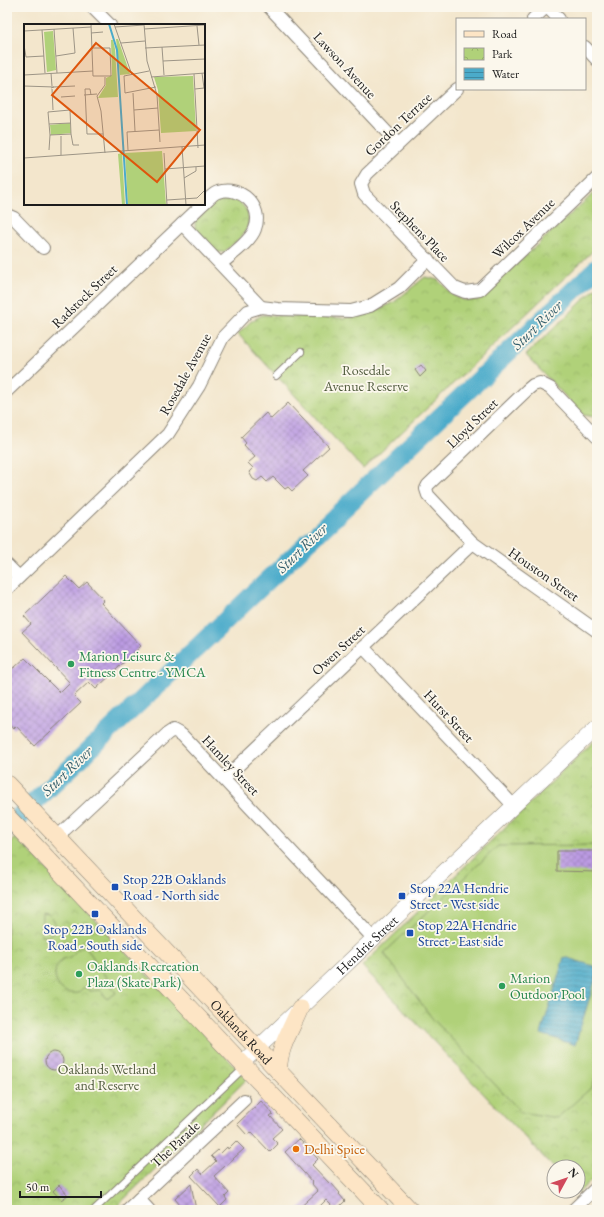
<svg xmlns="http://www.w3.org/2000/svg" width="604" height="1217" font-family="'EB Garamond',serif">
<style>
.park{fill:url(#park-crowns);stroke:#66764a}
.garden{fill:#b0d179;stroke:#66764a}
.water{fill:url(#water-rules);stroke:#346473}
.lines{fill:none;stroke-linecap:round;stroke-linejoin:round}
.river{stroke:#4babca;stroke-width:19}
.building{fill:url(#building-cross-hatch)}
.service-casing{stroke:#888174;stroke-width:8}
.minor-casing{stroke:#888174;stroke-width:14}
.tertiary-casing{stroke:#888174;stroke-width:16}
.secondary-casing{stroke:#888174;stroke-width:18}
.service{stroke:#fff;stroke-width:6}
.minor{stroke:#fff;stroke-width:12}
.tertiary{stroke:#fff;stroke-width:15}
.secondary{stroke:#fde5c5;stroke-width:17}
.leisure-dot{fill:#2e9e5b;stroke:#fbf7ec;stroke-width:1.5}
.transit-dot{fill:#1a4fb4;stroke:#fbf7ec;stroke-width:1.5}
.food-dot{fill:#e8710a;stroke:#fbf7ec;stroke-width:1.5}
.labels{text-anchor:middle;stroke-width:3.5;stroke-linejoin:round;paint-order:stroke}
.street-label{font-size:14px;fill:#1c1c1c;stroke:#fbf7ec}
.park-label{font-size:14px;fill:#505b3d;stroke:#fbf7ec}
.leisure-label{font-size:14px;fill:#27864d;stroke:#fbf7ec;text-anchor:start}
.transit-label{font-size:14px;fill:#164399;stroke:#fbf7ec;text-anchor:start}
.food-label{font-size:14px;fill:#c56008;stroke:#fbf7ec;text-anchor:start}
.water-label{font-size:15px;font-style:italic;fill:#315c6a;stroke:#fbf7ec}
.inset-river{fill:none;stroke:#4babca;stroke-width:2}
.inset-road{fill:none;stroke:#9d9586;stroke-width:1}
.view{fill:#de560d;fill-opacity:0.15;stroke:#de560d;stroke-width:2}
.inset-edge{fill:none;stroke:#1c1c1c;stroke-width:2}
</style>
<defs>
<pattern id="park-crowns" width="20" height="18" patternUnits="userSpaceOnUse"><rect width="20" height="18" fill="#b0d179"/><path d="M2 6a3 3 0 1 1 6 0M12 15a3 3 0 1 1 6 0" fill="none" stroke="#97b368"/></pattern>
<pattern id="water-rules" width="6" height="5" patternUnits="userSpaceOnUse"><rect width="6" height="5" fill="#4babca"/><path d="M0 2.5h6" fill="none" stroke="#3e8aa3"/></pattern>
<pattern id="building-cross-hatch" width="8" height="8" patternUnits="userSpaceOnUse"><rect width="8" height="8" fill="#bc9be3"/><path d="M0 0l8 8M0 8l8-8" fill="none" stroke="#987eb7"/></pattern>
</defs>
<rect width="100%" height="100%" fill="#fbf7ec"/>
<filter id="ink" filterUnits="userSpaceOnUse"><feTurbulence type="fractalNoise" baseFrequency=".025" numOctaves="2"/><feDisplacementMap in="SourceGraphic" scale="8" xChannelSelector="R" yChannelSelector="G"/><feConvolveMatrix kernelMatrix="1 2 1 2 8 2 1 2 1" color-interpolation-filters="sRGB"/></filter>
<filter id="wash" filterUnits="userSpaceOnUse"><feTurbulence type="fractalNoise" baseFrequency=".012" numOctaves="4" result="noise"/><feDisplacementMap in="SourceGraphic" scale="16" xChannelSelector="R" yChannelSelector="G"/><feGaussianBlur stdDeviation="0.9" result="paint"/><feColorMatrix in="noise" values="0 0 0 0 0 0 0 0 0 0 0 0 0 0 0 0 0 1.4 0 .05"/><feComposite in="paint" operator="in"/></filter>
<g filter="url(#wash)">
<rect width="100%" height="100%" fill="#f3e6cc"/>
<!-- park -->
<g class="park">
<polygon points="597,190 597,247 363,469 238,334 250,322 262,315 346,318 370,313 393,303 425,277 438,280 454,296 463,300 477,300"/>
<path d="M 228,198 C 237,200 244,204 247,212 C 254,231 236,241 224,252 L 214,252 L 195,231 L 195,221 L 217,201 Z"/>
<polygon points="597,287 597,415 595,417 583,415 526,355"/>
<polygon points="597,738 597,1175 578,1193 576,1191 578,1191 578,1167 554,1168 362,966"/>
<polygon points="16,837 247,1079 113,1210 7,1210 7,845"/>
</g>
<!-- garden -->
<g class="garden">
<polygon points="597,845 597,1074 592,1087 557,1118 521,1112 432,1018 384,953 498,846"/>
<path d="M 42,914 L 49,915 L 54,920 C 56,928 54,932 48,936 L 41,936 Z"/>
<path d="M 85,945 L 116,993 L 107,999 L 101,990 L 90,991 L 84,987 L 78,993 C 51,997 47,960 70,957 L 78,949 Z"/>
</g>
<!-- water -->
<polygon class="water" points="564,957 597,967 597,974 575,1045 541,1034"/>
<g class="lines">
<!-- river -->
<polyline class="river" points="7,828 597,268"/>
</g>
<g id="blocks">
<!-- building -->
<g class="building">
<polygon points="421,365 426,371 420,377 415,370"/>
<polygon points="288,403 329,447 303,471 308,476 292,491 288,487 285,489 273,477 267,482 262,477 257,481 253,479 249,472 253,468 248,463 255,457 244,445 246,443 241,437 266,413 271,419"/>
<polygon points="66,576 79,589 87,582 104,600 101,603 141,646 96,689 89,682 74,696 81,703 35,746 16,726 13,729 7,722 7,671 15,667 25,658 60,693 70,683 22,632 31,624 24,616"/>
<polygon points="557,851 597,851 597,872 557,871"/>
<circle cx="54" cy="1061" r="9"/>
<polygon points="261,1101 273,1114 270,1116 282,1129 272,1138 278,1144 270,1152 251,1132 247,1135 237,1124"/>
<polygon points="299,1139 318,1159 312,1165 330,1184 331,1183 340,1193 339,1194 345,1201 336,1210 326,1200 316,1210 297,1210 318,1191 311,1183 312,1182 285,1152"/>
<polygon points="236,1141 244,1149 214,1176 229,1193 225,1197 227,1200 220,1207 191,1176 198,1169 202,1174 216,1161 211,1156 218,1150 221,1153 227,1147 228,1149"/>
<polygon points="191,1184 196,1210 181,1210 180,1205 175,1199"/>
<polygon points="59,1185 68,1195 61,1200 53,1191"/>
</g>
</g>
</g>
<g filter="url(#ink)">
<use href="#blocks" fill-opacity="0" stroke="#888174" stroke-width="1"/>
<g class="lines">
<!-- service casing -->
<g class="service-casing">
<g id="service">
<polyline points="276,376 301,352"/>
<polyline points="94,1210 244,1068"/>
</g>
</g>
<!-- minor casing -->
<g class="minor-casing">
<g id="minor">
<polyline points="92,7 110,25"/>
<polyline points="269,7 398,144"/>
<polyline points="547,7 559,19"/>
<polyline points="533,19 546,7"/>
<polyline points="585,47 597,60"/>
<polyline points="457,89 367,174 361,184 364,194 455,288 465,292 480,290 597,178"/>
<path d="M 204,203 C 208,200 213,193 218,192 C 240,185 264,206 255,229 C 251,241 231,255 221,264"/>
<polyline points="7,215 14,218 43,248"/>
<polyline points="182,224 261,307"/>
<polyline points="7,391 203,204"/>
<polyline points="597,437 550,388 540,383 533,385 527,390 428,485 426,489 428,495 473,543 597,631"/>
<polyline points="7,565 19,577"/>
<polyline points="7,589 168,434 199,386 223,337 248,311 261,307 278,309 351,311 370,306 399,288 428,259"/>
<polyline points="363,647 514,806"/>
<polyline points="224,779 473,543"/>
<polyline points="57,837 167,734 173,730 182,735 373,938"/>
<polyline points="139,1199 149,1210"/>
<polyline points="127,1210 244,1100"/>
<polyline points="573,1210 597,1187"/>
</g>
</g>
<!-- tertiary casing -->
<g class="tertiary-casing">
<g id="tertiary">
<path id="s1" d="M 242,1063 L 597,727"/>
</g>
</g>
<!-- secondary casing -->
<g class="secondary-casing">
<g id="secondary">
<path id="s2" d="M 7,784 L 410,1210"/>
<polyline points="7,816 381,1210"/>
<path d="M 279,1072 C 277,1050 292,1028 300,1008"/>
</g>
</g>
<!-- service -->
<use href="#service" class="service"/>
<!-- minor -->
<use href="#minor" class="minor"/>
<!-- tertiary -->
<use href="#tertiary" class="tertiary"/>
<!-- secondary -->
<use href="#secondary" class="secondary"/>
</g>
</g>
<!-- markers -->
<g class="leisure-dot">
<circle cx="71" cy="664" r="4"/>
<circle cx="79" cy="974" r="4"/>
<circle cx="502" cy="986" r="4"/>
</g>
<g class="transit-dot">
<rect x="111" y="883" width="8" height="8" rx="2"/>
<rect x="398" y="892" width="8" height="8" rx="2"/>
<rect x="91" y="910" width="8" height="8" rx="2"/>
<rect x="406" y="929" width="8" height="8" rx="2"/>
</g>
<circle class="food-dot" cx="296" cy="1149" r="4"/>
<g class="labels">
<!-- street labels -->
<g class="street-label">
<text transform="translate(345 65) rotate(47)" y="5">Lawson Avenue</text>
<text transform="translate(398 124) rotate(-43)" y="5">Gordon Terrace</text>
<text transform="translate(523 228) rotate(-44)" y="5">Wilcox Avenue</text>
<text transform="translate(420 231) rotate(46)" y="5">Stephens Place</text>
<text transform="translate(84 296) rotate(-44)" y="5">Radstock Street</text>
<text transform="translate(185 374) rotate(-61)" y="5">Rosedale Avenue</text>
<text transform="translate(472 423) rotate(-44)" y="5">Lloyd Street</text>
<text transform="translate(544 574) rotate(35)" y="5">Houston Street</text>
<text transform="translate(338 650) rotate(-43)" y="5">Owen Street</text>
<text transform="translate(449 716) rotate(47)" y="5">Hurst Street</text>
<text transform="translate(231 765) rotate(47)" y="5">Hamley Street</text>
<text dy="5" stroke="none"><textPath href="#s1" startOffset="172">Hendrie Street</textPath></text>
<text dy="5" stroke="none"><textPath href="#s2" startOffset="341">Oaklands Road</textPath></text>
<text transform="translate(175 1144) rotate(-43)" y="5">The Parade</text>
</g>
<!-- park labels -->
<g class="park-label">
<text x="366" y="375">Rosedale<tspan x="366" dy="16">Avenue Reserve</tspan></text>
<text x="107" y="1074">Oaklands Wetland<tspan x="107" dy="16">and Reserve</tspan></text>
</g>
<!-- leisure labels -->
<g class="leisure-label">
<text x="79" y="661">Marion Leisure &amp;<tspan x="79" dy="16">Fitness Centre - YMCA</tspan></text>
<text x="87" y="971">Oaklands Recreation<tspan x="87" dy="16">Plaza (Skate Park)</tspan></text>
<text x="510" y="983">Marion<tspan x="510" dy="16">Outdoor Pool</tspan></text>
</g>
<!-- transit labels -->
<g class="transit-label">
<text x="123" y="884">Stop 22B Oaklands<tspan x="123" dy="16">Road - North side</tspan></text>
<text x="410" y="893">Stop 22A Hendrie<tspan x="410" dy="16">Street - West side</tspan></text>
<text x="418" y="930">Stop 22A Hendrie<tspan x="418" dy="16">Street - East side</tspan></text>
<text x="95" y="934" text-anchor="middle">Stop 22B Oaklands<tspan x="95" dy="16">Road - South side</tspan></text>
</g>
<!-- food labels -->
<g class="food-label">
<text x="304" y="1154">Delhi Spice</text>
</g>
<!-- water labels -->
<g class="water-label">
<text transform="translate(537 325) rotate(-44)" y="5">Sturt River</text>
<text transform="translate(302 548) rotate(-44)" y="5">Sturt River</text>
<text transform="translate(67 771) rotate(-44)" y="5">Sturt River</text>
</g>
</g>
<!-- overview -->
<g transform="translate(24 24)">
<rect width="181" height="181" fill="#f3e6cc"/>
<path d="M 29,7 L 32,46 L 23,48 L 20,8 ZM 92,15 L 94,15 L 106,50 L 96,51 ZM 87,16 L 89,16 L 91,25 L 94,73 L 74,74 L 82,61 L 82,54 L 88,51 ZM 169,52 L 172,107 L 137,109 L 134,66 L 130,53 ZM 46,99 L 47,109 L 27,111 L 26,101 ZM 138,127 L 142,181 L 104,181 L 101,129 ZM 98,129 L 101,181 L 98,181 L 94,130 Z" fill="#b0d179"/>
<path d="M 145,78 L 149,78 L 158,88 L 164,98 L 161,106 L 138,106 L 137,89 Z" fill="#b0d179"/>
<path class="inset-river" d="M 85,0 L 93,26 L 103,181"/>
<path class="inset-road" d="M 67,0 L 69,52 L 87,52 L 86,24 L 68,24M 90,0 L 108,51M 120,0 L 123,37 L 133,71 L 136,118M 173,2 L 175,21M 91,3 L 120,1M 30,5 L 33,49M 120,5 L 181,1M 18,6 L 21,49M 0,7 L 67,3M 67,9 L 79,8M 97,19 L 121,17M 0,21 L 2,33 L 20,32M 138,23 L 140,51M 121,24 L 181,21M 32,32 L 51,29 L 49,4M 139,37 L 181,35M 125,47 L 100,52 L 101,69 L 132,63M 27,49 L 28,62M 170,50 L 174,124M 0,51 L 69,47M 127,53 L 181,49M 0,62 L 30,63 L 27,64M 30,63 L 51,62M 28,65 L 29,86M 171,65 L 180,64 L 178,49M 109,69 L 111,107M 60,71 L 73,70M 67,71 L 66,65 L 61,65 L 63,110 L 79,110M 37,73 L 51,72M 46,86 L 47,110 L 26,111 L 24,88 ZM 110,86 L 134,84M 25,100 L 47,99M 47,110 L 49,121 L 55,121M 37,112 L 37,131M 158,123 L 162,181M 25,126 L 26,111M 104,126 L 103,108 L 135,106M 81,129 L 77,87 L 73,72 L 81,61 L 81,53M 140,129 L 143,181M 0,134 L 181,121M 141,145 L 181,142M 160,154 L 172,147 L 172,143M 143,176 L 173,174 L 181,166"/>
<path class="view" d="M 72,19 L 176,106 L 133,158 L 28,71 Z"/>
<rect width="181" height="181" class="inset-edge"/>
</g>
<!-- margin -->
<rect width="604" height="1217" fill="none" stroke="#fbf7ec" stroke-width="24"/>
<!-- legend -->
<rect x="456" y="18" width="130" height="72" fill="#fbf7ec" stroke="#a29f99"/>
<rect x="464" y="31" width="20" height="6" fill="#fde5c5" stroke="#a29f99"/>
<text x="492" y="38" font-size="12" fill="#1c1c1c">Road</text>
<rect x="464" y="48" width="20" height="12" fill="url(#park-crowns)" stroke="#a29f99"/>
<text x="492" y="58" font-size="12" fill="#1c1c1c">Park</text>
<rect x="464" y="68" width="20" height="12" fill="url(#water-rules)" stroke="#a29f99"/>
<text x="492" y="78" font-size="12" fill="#1c1c1c">Water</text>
<!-- north arrow -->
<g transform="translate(566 1179) rotate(50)"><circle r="19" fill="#fbf7ec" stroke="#a29f99"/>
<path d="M0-3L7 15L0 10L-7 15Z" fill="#d1495b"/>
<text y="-6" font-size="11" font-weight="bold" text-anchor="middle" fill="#1c1c1c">N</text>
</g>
<!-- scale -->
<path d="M20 1191v6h81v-6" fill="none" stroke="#1c1c1c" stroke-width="2"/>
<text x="26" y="1191" font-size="12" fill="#1c1c1c" stroke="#fbf7ec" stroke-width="3" paint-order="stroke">50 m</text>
</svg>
